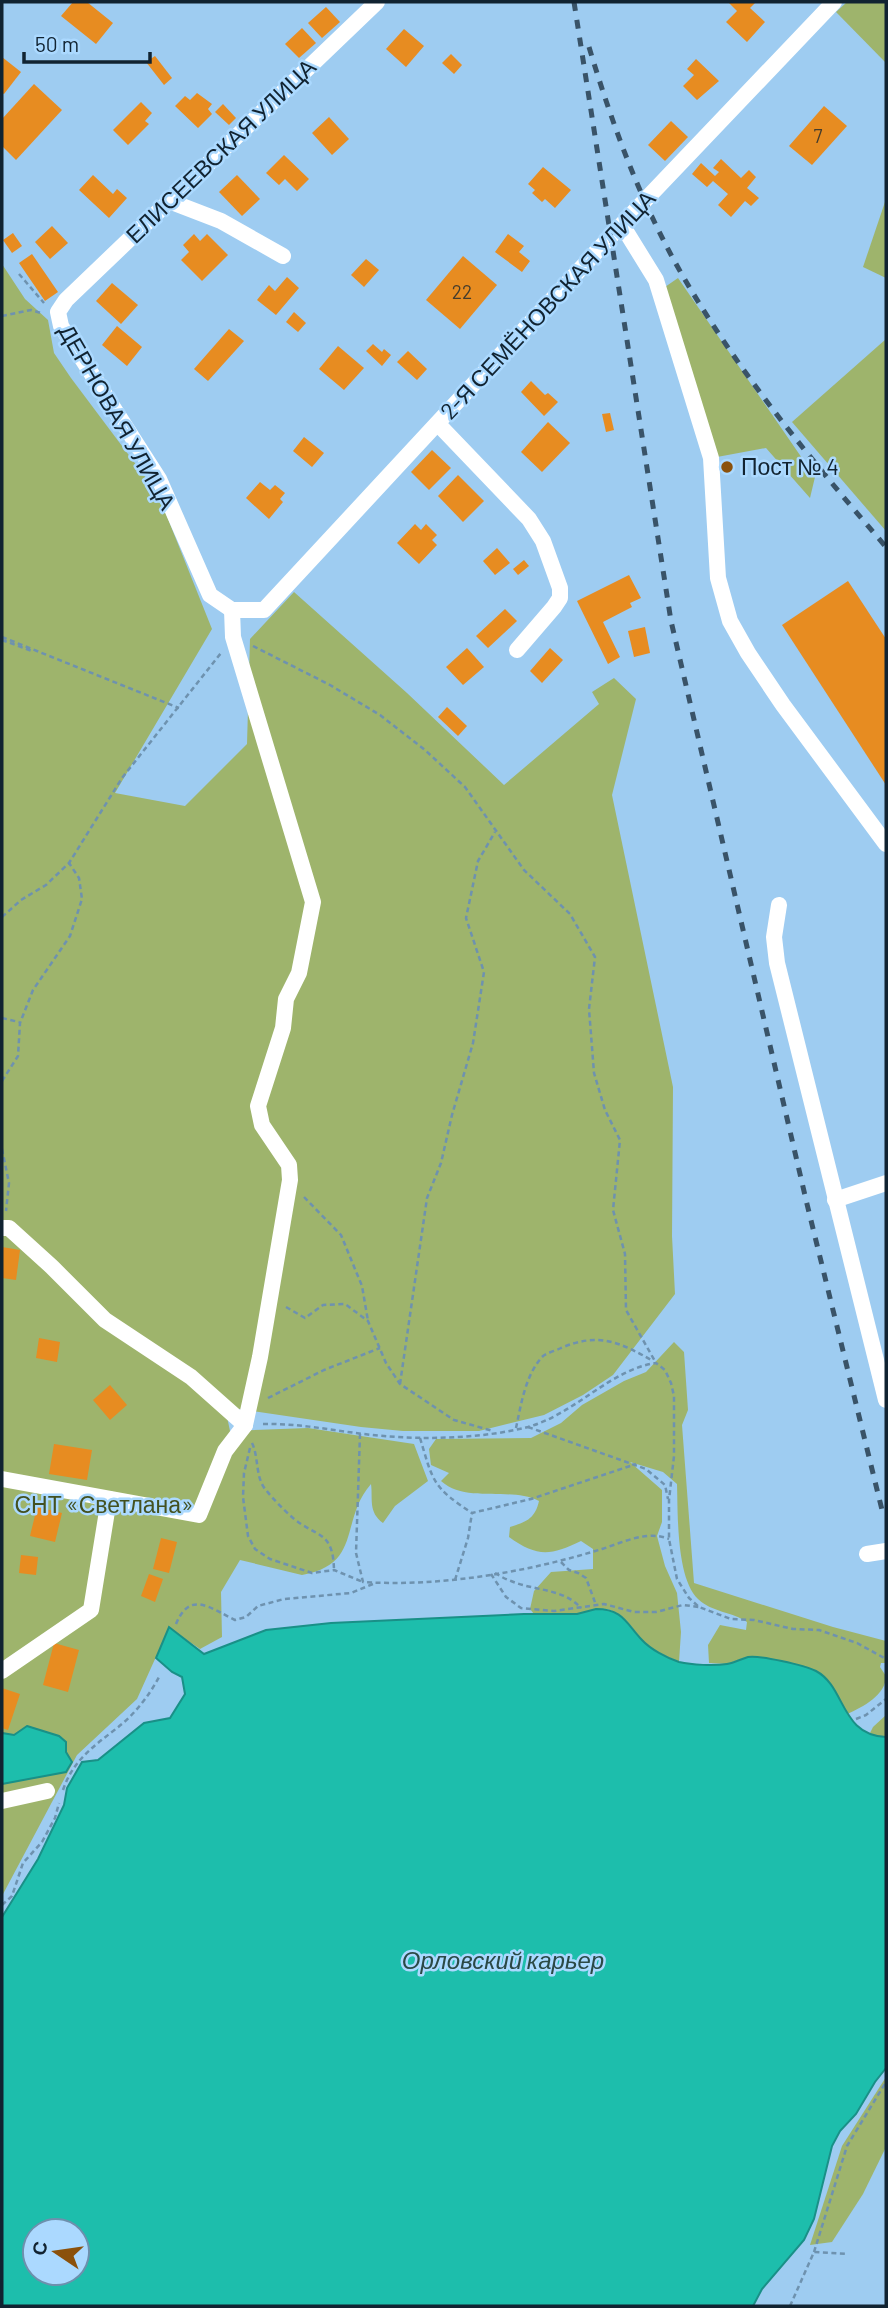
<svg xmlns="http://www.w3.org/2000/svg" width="888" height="2308" font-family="Barlow,sans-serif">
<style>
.green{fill:#9eb46c}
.water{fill:#1dbeac;stroke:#199087;stroke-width:2;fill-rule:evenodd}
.building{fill:#e78c21}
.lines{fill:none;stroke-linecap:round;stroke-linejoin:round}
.path{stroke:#6e92af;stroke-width:2.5;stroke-dasharray:5 3.5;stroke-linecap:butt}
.minor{stroke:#fff;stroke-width:16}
.rail{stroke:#395368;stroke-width:5;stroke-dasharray:9 9;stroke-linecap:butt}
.poi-dot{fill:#8b510b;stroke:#abd9ff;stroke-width:2.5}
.labels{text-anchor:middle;stroke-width:5;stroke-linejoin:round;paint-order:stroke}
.number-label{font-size:19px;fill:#463d2d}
.street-label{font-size:23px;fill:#112331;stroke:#abd9ff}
.poi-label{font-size:23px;fill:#112331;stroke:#abd9ff;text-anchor:start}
.park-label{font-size:23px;fill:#435120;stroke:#abd9ff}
.water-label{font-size:24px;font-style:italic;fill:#2b4945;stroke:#abd9ff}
</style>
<rect width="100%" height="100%" fill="#9eccf1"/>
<!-- green -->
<g class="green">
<polygon points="847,2 886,2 886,63 836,12"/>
<polygon points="886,199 886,278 863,267"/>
<path d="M 2,264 L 25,299 L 48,320 L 54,353 L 71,378 L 158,494 L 212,629 L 115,793 L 185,806 L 247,744 L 250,639 L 294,592 L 407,693 L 504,785 L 599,704 L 592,692 L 614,678 L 636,699 L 612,795 L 673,1087 L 672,1236 L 675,1294 L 613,1375 L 583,1395 L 544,1415 L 479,1431 L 403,1431 L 361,1427 L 225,1407 L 230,1431 L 308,1428 L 414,1444 L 428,1481 L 395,1506 L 383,1523 C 368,1512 373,1499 371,1484 C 339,1521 363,1564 302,1575 L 240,1560 L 221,1592 L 222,1637 L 200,1649 L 169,1628 L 137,1699 L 77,1755 L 2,1896 Z"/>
<polygon points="678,278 815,477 810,498 766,448 717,457 665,287"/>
<polygon points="886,339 886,531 792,422"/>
<path d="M 674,1342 L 684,1352 L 688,1410 L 682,1425 L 694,1583 L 833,1627 L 886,1641 L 886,1663 L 881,1663 L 880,1667 L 886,1676 C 886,1695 863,1707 847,1714 L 750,1656 L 727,1664 L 709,1663 L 708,1645 L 720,1625 L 746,1630 L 747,1622 C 733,1612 711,1612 698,1599 C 676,1578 678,1513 677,1484 L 663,1472 L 630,1462 L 662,1490 L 662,1522 L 657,1536 L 665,1566 L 677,1593 L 681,1632 L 679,1662 C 667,1656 651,1650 641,1639 C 632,1628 625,1615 610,1610 C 599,1606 588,1612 578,1614 C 563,1617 548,1616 534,1614 L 530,1609 L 534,1591 L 551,1572 L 593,1569 L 593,1549 L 581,1541 C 550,1556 537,1557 509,1537 L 510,1527 C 526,1522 535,1519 539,1501 C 509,1486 467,1504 441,1481 L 449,1473 L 431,1465 L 429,1449 L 436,1439 L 531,1438 L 561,1423 L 582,1405 L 624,1381 L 646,1372 Z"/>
<polygon points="886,1715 886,1737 869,1735 873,1727"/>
<polygon points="886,2077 886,2147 863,2194 832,2242 810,2245 842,2146"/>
</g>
<!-- water -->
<g class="water">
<path d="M 596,1609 C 623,1609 626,1623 642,1640 C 650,1649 667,1658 679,1662 C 692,1665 714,1666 727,1664 C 734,1663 741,1659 748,1657 C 759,1655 804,1665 816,1671 C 846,1687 840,1735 886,1737 L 886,2068 L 875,2082 L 856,2114 L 840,2131 L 832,2146 L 814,2219 L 804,2240 L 762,2289 L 753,2306 L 2,2306 L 2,1917 L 38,1859 L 64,1805 L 67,1788 L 82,1762 L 98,1760 L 144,1723 L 170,1718 L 185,1694 L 182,1677 L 172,1672 L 156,1658 L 169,1627 L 204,1654 L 266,1630 L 331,1623 L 524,1614 L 577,1614 ZM 35,2231 L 77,2231 L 77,2273 L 35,2273 Z"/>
<polygon points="27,1726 59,1736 66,1742 66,1752 72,1762 66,1772 2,1784 2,1733 14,1735"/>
</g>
<!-- building -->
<g class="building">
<polygon points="73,2 87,2 113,23 96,44 61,16"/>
<polygon points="731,2 756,2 750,8 765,22 747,42 726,22 737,11 729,3"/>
<polygon points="326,7 340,22 322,38 308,23"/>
<polygon points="302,28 316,43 299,58 285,44"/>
<polygon points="404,29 424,46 406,67 386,49"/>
<polygon points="451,54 462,65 454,74 442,63"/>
<polygon points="155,56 172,78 164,85 146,62"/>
<polygon points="2,57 21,72 4,94 2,93"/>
<polygon points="696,59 719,81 697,100 683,86 694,75 687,69"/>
<polygon points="34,84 62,110 16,160 2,146 2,119"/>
<polygon points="197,93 212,104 208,109 212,114 198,128 175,106 185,96 190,100"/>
<polygon points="141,102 152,113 145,121 149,124 128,145 113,130"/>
<polygon points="223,104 236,118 229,125 215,112"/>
<polygon points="824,106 847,126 812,165 789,146"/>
<polygon points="329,117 349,139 332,155 312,133"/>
<polygon points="671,121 688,137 665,161 648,145"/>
<polygon points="284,155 309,179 297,191 285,179 279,185 266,173"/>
<polygon points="721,159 741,178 749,170 756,177 747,188 759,198 751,206 745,201 731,217 718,205 728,194 713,181 707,187 692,174 701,163 715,176 719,172 713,168"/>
<polygon points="543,167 571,190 555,208 545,199 542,202 532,193 535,190 528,184"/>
<polygon points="93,175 113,194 117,189 127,198 109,218 79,190"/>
<polygon points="237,175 260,199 242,216 219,192"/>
<polygon points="52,226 68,243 50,259 35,242"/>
<polygon points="13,233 22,246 12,253 3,240"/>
<polygon points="194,234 200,241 207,234 228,255 202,281 181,260 189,252 183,245"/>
<polygon points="508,234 524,246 519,252 530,261 522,272 495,252"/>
<polygon points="32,254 58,292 45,301 19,263"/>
<polygon points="463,256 497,285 460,329 426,300"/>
<polygon points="366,259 379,270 364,287 351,275"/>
<polygon points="287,277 299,288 276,315 257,300 269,285 275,291"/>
<polygon points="112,283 138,305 121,324 96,301"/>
<polygon points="294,312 306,323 298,332 286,322"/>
<polygon points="117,326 142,347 127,366 102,345"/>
<polygon points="229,329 244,341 208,381 194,369"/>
<polygon points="373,344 382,352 384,349 391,355 382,366 366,351"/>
<polygon points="338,346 364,368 344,390 319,369"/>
<polygon points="408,351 427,369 417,380 397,362"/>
<polygon points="531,381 545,395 548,393 558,402 544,416 521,392"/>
<polygon points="610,413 614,430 606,432 602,414"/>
<polygon points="548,422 570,443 542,472 521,452"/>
<polygon points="304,437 324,453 312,467 293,451"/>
<polygon points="432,450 451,468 429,490 411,472"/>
<polygon points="730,462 732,471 724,473 722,464"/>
<polygon points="458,475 484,501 463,522 438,496"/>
<polygon points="260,482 270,490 275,485 285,493 280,499 283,502 269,519 246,498"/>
<polygon points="415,524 421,530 426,524 437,535 432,540 437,545 419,564 397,543"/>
<polygon points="497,548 510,563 495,575 483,561"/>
<polygon points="524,560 529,566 518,575 513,569"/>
<polygon points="629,575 641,598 630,603 632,607 603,622 620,657 608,664 577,601"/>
<polygon points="848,581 886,639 886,785 782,625"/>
<polygon points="505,609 517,621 488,648 476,636"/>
<polygon points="645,627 650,653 634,657 628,631"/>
<polygon points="467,648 484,667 463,685 446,667"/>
<polygon points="550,648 563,660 542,683 530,671"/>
<polygon points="447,707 467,726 458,736 438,717"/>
<polygon points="2,1247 20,1250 16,1280 2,1278"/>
<polygon points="39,1338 60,1342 57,1362 36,1358"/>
<polygon points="110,1385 127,1405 110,1420 93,1400"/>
<polygon points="54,1444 92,1450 87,1480 49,1474"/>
<polygon points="37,1507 62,1513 55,1542 30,1536"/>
<polygon points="161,1538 177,1542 169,1573 153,1569"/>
<polygon points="21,1555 38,1557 36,1575 19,1573"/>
<polygon points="149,1574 163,1579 155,1602 141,1596"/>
<polygon points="54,1643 79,1650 68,1692 43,1685"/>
<polygon points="2,1688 20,1694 8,1730 2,1728"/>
</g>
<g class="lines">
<!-- path -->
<g class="path">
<polyline points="19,274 44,303"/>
<polyline points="2,316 31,310 41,313"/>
<polyline points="2,637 179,708"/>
<polyline points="2,640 32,651"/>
<polyline points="253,646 330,685 380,715 425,750 465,787 524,870 570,914 595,957 589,1009 594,1073 605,1110 620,1140 613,1210 625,1254 626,1310 656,1363"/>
<polyline points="2,917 21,900 46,885 69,863 122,778 221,653"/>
<polyline points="2,1018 19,1022"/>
<polyline points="2,1081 18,1056 20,1023 33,990 70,936 82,899 79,878 69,863"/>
<polyline points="2,1149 9,1183 6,1211"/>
<polyline points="304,1197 341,1235 362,1286 368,1321"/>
<polyline points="286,1307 305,1318 323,1305 345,1304 368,1321 386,1363 400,1384 454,1420 493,1431"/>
<polyline points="400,1384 427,1198 441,1163 452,1115 473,1043 484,972 466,918 478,861 495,832"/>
<polyline points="268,1398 324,1370 380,1348"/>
<path d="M 263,1424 C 304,1423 343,1433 384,1436 C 428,1440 485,1438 528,1427 C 575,1414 611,1369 656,1363 L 665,1370 L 671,1383 L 674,1396 L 674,1456 L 669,1500 L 669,1539 L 677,1579 L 689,1598 L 699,1607 L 731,1619 L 754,1620 L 793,1629 L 819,1630 L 857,1643 L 886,1659"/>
<polyline points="528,1427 646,1469 665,1485 668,1499"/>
<path d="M 516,1428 C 521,1405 525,1376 542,1357 C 546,1353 555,1351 561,1348 C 598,1332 620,1342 653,1361"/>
<path d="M 360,1434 L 356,1553 L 363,1582 C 442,1587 527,1572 602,1549 C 624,1542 647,1530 669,1539"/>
<path d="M 420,1438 C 433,1481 432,1487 472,1513 L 531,1499 L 636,1464"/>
<path d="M 252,1443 C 259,1457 255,1478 266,1490 C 273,1499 284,1510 293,1518 C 317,1538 333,1530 334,1570"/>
<polyline points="250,1448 244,1473 243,1497 248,1536 255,1549 270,1559 312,1573 334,1570 363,1582"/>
<polyline points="561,1562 569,1570 578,1573 586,1578 596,1605"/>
<path d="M 495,1573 C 500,1576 505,1579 511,1581 C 534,1591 563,1588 581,1608"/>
<polyline points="491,1574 506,1597 521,1608 554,1611 604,1604 634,1612 656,1612 683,1605 699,1607"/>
<polyline points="455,1580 468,1538 472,1513"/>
<path d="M 176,1624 C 190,1590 210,1608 235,1620 L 246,1617 L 258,1606 L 284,1599 L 351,1593 L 373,1584"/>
<polyline points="856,1719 866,1715 886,1699"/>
<path d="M 63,1790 C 73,1760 94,1746 117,1728 C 134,1715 149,1696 159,1677"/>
<polyline points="2,1905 12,1896 23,1863 42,1842 55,1818 59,1803"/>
<polyline points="814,2252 847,2146 886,2082"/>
<polyline points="790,2306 814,2252 847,2254"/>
</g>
<!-- minor -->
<g class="minor">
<polyline points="377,2 66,300 58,312 61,326 159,479 210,595 232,610 264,610 611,236 834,2"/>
<polyline points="169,201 221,221 283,256"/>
<polyline points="622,225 656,280 711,458 718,578 730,621 748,653 783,705 886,844"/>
<polyline points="438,424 529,519 543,541 560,588 560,598 554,607 517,650"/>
<polyline points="779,905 774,937 777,963 886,1400"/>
<polyline points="835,1200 886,1183"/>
<polyline points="2,1228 9,1228 52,1267 105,1320 191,1377 245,1425"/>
<polyline points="2,1479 199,1515 225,1451 245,1425 260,1357 290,1180 289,1165 262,1125 258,1106 283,1028 286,999 299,973 313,902 233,637 232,610"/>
<polyline points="867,1554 886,1551"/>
<polyline points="2,1671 91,1610 109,1499"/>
<polyline points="2,1801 47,1791"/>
</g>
<!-- rail -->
<g class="rail">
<polyline points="574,2 671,621 807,1204 883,1514"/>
<path d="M 589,47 C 613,127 642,206 684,278 C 741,376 813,462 886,547"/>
</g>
</g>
<!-- markers -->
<circle class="poi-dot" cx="727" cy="467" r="7"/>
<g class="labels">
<!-- number labels -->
<g class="number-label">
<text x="818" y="143">7</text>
<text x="462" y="299">22</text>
</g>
<!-- street labels -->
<g class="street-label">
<text transform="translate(221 151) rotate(-44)" y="8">ЕЛИСЕЕВСКАЯ УЛИЦА</text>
<text transform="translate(548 305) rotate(-47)" y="8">2-Я СЕМЁНОВСКАЯ УЛИЦА</text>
<text transform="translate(117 417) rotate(60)" y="8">ДЕРНОВАЯ УЛИЦА</text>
</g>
<!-- poi labels -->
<g class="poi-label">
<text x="741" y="475">Пост № 4</text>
</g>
<!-- park labels -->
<g class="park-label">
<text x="104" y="1513">СНТ «Светлана»</text>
</g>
<!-- water labels -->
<g class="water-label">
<text x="503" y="1969">Орловский карьер</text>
</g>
</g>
<!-- border -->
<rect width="888" height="2308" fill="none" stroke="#112331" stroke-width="7"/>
<!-- north arrow -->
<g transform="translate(56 2252) rotate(283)"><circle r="33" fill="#abd9ff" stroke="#6d90ad" stroke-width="2"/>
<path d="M0-5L12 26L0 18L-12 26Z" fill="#8b510b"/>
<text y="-10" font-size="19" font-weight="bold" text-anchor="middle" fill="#112331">С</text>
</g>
<!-- scale -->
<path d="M24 52v10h126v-10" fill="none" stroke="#112331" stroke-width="3.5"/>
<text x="35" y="52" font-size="21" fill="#112331" stroke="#abd9ff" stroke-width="5" paint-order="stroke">50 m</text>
</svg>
